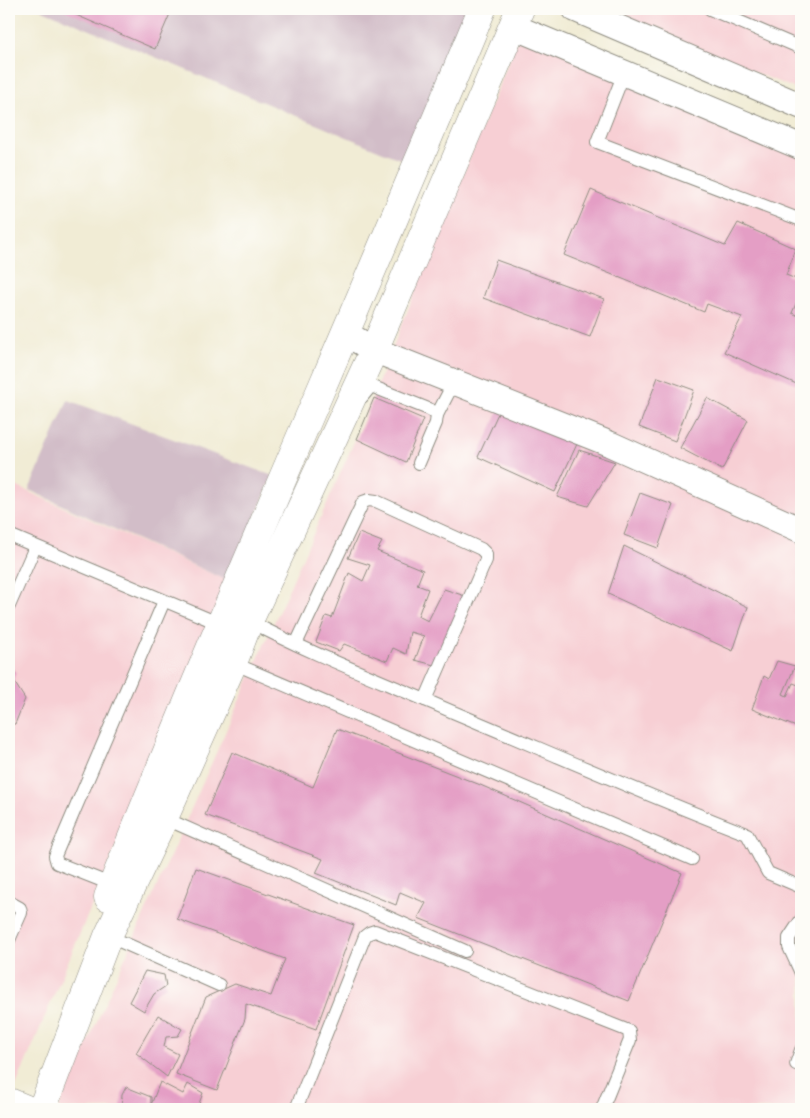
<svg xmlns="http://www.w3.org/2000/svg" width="810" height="1118" font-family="Vollkorn,serif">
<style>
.built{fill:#f7cfd4}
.industrial{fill:#d2bdc8}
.building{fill:#e49ec5}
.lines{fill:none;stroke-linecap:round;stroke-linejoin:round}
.lane-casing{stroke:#8e8c80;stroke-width:14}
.street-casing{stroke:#8e8c80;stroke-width:27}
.secondary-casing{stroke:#8e8c80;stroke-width:29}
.lane{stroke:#fff;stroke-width:12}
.street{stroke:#fff;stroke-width:25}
.secondary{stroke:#fff;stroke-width:28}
</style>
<rect width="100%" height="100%" fill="#fdfcf7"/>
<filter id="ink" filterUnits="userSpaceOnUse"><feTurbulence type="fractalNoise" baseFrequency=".02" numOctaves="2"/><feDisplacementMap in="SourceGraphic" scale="10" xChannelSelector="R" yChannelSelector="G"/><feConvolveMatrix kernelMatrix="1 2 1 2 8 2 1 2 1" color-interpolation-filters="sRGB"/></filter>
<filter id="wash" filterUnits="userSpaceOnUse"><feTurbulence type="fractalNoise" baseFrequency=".0096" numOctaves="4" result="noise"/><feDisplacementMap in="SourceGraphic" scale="20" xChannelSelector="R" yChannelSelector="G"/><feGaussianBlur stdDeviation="1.12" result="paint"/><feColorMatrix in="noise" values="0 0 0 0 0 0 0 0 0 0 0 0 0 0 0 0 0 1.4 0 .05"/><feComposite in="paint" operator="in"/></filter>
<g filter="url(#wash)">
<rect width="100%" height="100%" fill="#f1ecd5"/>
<!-- built -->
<g class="built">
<polygon points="596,9 801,9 801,91"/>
<polygon points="521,31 801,150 801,1109 58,1109 355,440"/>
<polygon points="9,483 228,581 12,1095 9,1093"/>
</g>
<!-- industrial -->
<g class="industrial">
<polygon points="40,9 469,9 407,162"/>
<polygon points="68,400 273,476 228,581 29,490"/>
</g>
<g id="blocks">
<!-- building -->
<g class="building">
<polygon points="62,9 172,9 155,49"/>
<polygon points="591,190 725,246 738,223 796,249 786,275 801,281 801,292 792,313 801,317 801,386 724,352 742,317 707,304 704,312 564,255"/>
<polygon points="496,260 604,299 590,337 483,298"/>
<polygon points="658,377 694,390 675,441 639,427"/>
<polygon points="374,398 423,419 406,462 357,439"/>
<polygon points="707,398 748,420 722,470 680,448"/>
<polygon points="500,409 577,444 555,492 478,457"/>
<polygon points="579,450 615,462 588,506 557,497"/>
<polygon points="640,493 673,505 658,548 624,535"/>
<polygon points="359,533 382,542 377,551 423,570 417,585 428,589 418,616 428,621 444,589 465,596 434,665 415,660 424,636 410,632 406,654 393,648 387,661 344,644 339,651 316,642 326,616 332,618 349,573 363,581 370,565 348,558"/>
<polygon points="624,546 748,607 733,651 608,594"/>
<polygon points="777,661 795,666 783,694 787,696 793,683 801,686 801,729 752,709 764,676 769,679"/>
<polygon points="9,668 16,672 13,680 25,699 15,724 9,724"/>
<polygon points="337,729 478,784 682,873 629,1001 418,918 426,903 400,892 396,905 316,873 323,859 205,815 232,752 313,787"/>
<polygon points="196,868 354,925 316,1029 246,1004 245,1019 217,1090 176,1074 206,997 235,984 271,996 285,959 177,919"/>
<polygon points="145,971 164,975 166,986 154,994 144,1011 129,1002"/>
<polygon points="158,1015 182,1029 178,1036 166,1037 164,1047 178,1054 167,1077 136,1053"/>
<polygon points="160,1082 183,1094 188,1084 203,1093 197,1109 121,1109 122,1095 126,1087 151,1097 151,1105"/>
</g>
</g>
</g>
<g filter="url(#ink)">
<use href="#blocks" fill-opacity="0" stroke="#8e8c80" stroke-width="1"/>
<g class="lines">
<!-- lane casing -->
<g class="lane-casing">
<g id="lane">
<polyline points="710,9 801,48"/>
<polyline points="624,73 597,142 801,220"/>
<polyline points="362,397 371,386 431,410 437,415 436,423 419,463"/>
<polyline points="437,415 454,382"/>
<polyline points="9,535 220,624"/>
<polyline points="9,606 35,547"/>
<path d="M 249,621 C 315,656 385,682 453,712 C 551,753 648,796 747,834 L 768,873 L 801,887"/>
<polyline points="296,644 363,502 369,500 376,501 481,549 486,554 486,560 425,700"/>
<polyline points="233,663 692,859"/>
<polyline points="164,818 465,951"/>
<polyline points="113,885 57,863 55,856 164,601"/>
<polyline points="9,902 20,908 21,913 9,940"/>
<polyline points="801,920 789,938 789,947 801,973"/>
<polyline points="108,936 219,985"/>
<polyline points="796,1064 801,1050"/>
<polyline points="296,1109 365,936 369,933 375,931 629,1031 630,1040 602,1109"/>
</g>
</g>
<!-- street casing -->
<g class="street-casing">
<g id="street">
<polyline points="575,9 801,106"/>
<polyline points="512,26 801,147"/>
<polyline points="345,333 374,350 610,444 801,530"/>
</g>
</g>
<!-- secondary casing -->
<g class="secondary-casing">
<g id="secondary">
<path d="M 108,897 C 227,598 360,306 482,9"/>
<polyline points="9,1102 26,1109"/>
<polyline points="42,1109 108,936 164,818 233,663 249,621 374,350 520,9"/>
</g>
</g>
<!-- lane -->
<use href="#lane" class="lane"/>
<!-- street -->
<use href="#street" class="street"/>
<!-- secondary -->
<use href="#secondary" class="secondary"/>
</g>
</g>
<!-- margin -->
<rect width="810" height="1118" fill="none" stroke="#fdfcf7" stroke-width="30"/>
</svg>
